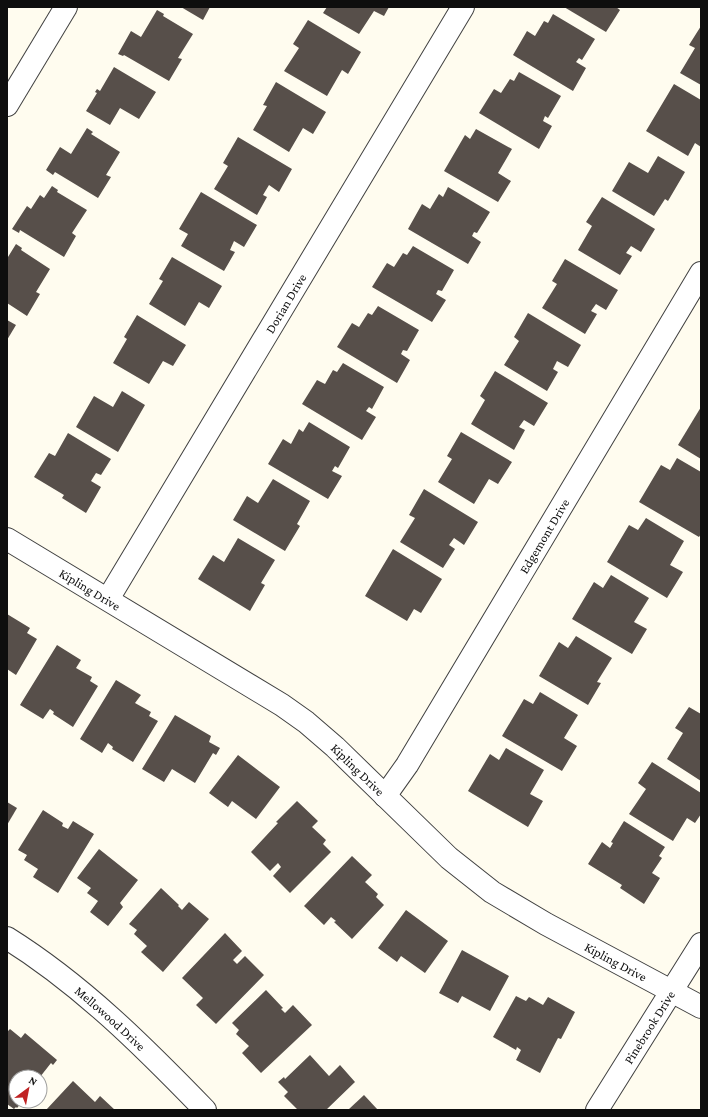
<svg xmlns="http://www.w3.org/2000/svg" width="708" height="1117" font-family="'Crimson Pro',serif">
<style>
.building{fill:#574f4a}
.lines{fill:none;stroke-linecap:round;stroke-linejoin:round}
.minor-casing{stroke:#414141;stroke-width:24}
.minor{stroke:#fff;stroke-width:22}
.labels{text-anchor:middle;stroke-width:4;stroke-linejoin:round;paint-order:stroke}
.street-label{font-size:13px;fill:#0e0e0e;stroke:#fff}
</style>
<rect width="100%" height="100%" fill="#fffcef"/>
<!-- building -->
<g class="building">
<polygon points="181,7 210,7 203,20"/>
<polygon points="327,7 389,7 384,16 374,11 359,34 323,13"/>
<polygon points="564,7 616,7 620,10 606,32"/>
<polygon points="157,10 164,14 163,16 193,34 178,58 182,59 169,81 124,55 123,56 118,54 131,31 141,37"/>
<polygon points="553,14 595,39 582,60 579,58 576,62 586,68 573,91 513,55 527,31 535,36 544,21 548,23"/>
<polygon points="308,20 361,52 348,74 342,70 327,96 284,71 299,48 293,44"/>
<polygon points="701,26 701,85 680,73 695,48 689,45"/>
<polygon points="114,67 156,92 139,119 120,108 110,125 86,111 97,93 95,92 97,89 100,91"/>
<polygon points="519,72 561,96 548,118 545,116 543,121 552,126 539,149 479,113 494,89 501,93 510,79 514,81"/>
<polygon points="276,82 326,112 313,134 303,128 289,152 253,130 267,106 263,105"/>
<polygon points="674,84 701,100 701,147 695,143 688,156 646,131"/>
<polygon points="87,128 93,132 91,134 120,152 106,175 111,177 98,198 55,172 53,175 46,170 60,147 71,154"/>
<polygon points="476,129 512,149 498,173 511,181 498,202 444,171 465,135 470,139"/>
<polygon points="238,137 292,169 279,192 269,185 263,195 267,197 257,215 214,189 228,166 223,163"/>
<polygon points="658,156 685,172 668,201 665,199 654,216 612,191 629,162 648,173"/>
<polygon points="52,186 58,190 57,192 87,210 72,233 76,236 64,257 20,230 19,233 12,229 27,206 31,209 40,195 44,198"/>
<polygon points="448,187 490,212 477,233 474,232 472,236 481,242 468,264 408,229 422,204 430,209 439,194 443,197"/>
<polygon points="201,192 257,225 244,247 234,241 230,250 235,252 224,271 181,246 188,234 179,229"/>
<polygon points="602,197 655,229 641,252 631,246 626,253 632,256 620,275 578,250 592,226 586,222"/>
<polygon points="16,244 22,248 21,250 50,269 36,292 40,294 27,316 7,303 7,256 8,257"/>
<polygon points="413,246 454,270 442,291 438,290 436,294 446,300 432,322 372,287 387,263 394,267 403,253 407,255"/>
<polygon points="172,257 222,286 209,308 199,302 185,326 149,304 163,281 159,279"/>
<polygon points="565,259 618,290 606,310 596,304 591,311 597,314 585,334 542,308 557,284 552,281"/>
<polygon points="378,306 419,330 407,351 403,350 401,354 410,360 397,383 337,347 352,323 359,327 368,313 372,315"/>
<polygon points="528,313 581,345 568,367 557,361 553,369 558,372 547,391 504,365 519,341 514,337"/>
<polygon points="137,315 186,345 173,366 163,361 149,384 113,363 127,339 124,337"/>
<polygon points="7,320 16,325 7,340"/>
<polygon points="343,363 384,387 372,409 369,407 366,411 376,417 362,440 302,404 317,380 325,384 333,370 337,372"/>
<polygon points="495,371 548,403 534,426 524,420 519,427 525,430 514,450 471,424 485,400 480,396"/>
<polygon points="122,391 145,405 118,452 76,427 94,396 113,407"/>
<polygon points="701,407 701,459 678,445"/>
<polygon points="309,422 350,447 338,468 335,466 332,471 342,476 328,499 268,464 283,439 291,444 299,429 303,432"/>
<polygon points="461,432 512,462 498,484 489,479 474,504 438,482 452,459 447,456"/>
<polygon points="68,433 111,459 101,475 96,473 91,481 101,487 86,513 62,498 64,495 34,477 49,453 55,456"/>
<polygon points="677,458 701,472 701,534 699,537 639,502 661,465 670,470"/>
<polygon points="273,479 310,501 297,524 300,526 285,551 233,520 247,496 258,503"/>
<polygon points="424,489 478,522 464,545 454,538 449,545 455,549 443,568 400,542 415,518 409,515"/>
<polygon points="646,518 684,541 670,565 683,572 667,598 607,562 629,525 638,530"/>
<polygon points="238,538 275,560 261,583 265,585 250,611 198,579 213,555 224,562"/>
<polygon points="393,549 442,579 421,613 414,609 407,621 365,596"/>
<polygon points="611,575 649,598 634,622 647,629 632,654 572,619 594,582 603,588"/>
<polygon points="7,614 30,628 27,633 37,639 16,675 7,669"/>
<polygon points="576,636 612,658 597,682 601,683 588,705 539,676 559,642 568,648"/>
<polygon points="57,645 81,660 76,668 92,677 90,681 98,686 73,727 53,714 54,712 50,709 43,719 20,705"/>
<polygon points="116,680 141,695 135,703 151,712 149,716 158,721 133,762 112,749 113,747 108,743 102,753 80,739"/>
<polygon points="540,692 578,715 564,738 577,746 562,771 502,736 524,699 533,704"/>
<polygon points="689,707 701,714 701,781 667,759 683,733 675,728"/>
<polygon points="175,715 211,736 209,742 220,748 216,755 213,753 195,783 172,769 164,782 142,769"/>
<polygon points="506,748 544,770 530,794 543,801 528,827 468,791 490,754 499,760"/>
<polygon points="238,755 280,787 256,819 232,801 228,807 209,793"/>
<polygon points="652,762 701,793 701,814 695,823 687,818 673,841 629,814 646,789 638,783"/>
<polygon points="297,801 318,821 312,827 326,840 323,844 331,852 290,893 273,876 281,867 278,863 270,871 251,852 278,823 276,822"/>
<polygon points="7,802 17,808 7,825"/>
<polygon points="43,810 63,823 62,826 68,829 73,821 94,834 58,893 33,877 38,869 24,860 27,855 18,850"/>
<polygon points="624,821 665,847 659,856 662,858 652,873 660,878 644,904 620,888 622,885 588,864 602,842 610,848 613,843 611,842"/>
<polygon points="99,849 138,880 120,903 123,907 108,926 90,912 98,901 87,893 91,888 77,878"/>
<polygon points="352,856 372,875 365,882 378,894 376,897 384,905 352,939 334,922 336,921 331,917 324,925 304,906"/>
<polygon points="161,888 179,905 178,906 182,910 189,902 209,919 163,972 141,952 147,946 134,934 137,930 129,924"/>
<polygon points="406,910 448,941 425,973 401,956 397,962 378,948"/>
<polygon points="225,933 242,951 233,960 237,964 245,956 264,975 216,1024 196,1005 203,998 182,978"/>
<polygon points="462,950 509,976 490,1011 462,996 458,1003 439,993"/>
<polygon points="266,990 283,1008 281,1009 285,1013 293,1005 312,1025 261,1073 242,1053 249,1046 236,1034 239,1030 232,1023"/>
<polygon points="516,996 526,1001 529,997 543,1005 548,997 575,1012 561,1039 558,1038 540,1073 516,1060 521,1050 517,1047 516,1050 493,1037"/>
<polygon points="10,1029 21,1038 25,1033 57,1060 53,1065 51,1063 40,1077 16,1077 16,1101 23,1101 17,1108 16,1107 14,1109 7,1104 7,1032"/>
<polygon points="310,1055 329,1076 340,1065 355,1082 326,1110 298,1110 284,1096 288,1092 278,1082 284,1077 285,1079"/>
<polygon points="73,1081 95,1102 100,1096 115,1110 46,1110"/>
<polygon points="364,1095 378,1110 348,1110"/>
</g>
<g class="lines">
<!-- minor casing -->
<g class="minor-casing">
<g id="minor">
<polyline points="7,105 66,7"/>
<path id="s1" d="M 7,539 L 282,705 L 306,722 L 335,747 L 449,858 L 492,892 L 546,924 L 701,1007"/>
<path id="s2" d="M 108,599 L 463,7"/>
<path id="s3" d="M 385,796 L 407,765 L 701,273"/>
<path id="s4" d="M 7,938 C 82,985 143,1046 205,1110"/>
<path id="s5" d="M 597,1110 L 701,944"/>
</g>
</g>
<!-- minor -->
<use href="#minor" class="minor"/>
</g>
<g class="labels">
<!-- street labels -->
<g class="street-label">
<text dy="5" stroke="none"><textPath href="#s2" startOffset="345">Dorian Drive</textPath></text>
<text dy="5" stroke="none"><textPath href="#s3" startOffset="305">Edgemont Drive</textPath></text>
<text dy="5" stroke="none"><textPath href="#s1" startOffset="97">Kipling Drive</textPath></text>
<text dy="5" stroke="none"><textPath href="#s1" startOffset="421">Kipling Drive</textPath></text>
<text dy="5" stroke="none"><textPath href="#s1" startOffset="745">Kipling Drive</textPath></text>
<text dy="5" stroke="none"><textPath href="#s4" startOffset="131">Mellowood Drive</textPath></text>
<text dy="5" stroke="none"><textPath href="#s5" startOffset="98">Pinebrook Drive</textPath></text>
</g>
</g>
<!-- border -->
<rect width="708" height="1117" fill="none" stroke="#0e0e0e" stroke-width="16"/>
<!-- north arrow -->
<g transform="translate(28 1089) rotate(32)"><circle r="19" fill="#ffffff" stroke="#9f9f9f"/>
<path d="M0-3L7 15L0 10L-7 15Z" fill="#c02425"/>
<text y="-6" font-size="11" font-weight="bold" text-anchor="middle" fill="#0e0e0e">N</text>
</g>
</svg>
